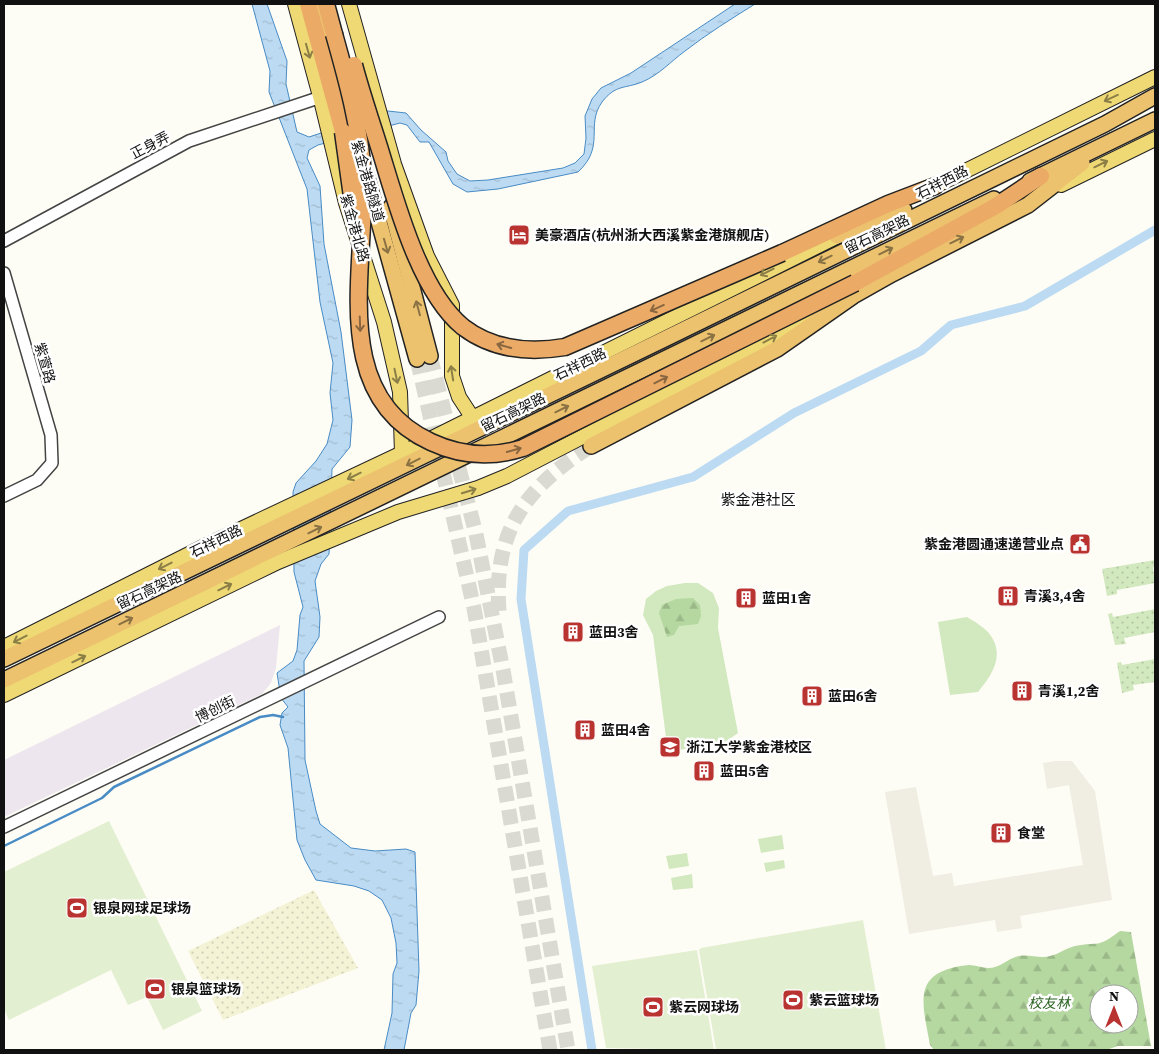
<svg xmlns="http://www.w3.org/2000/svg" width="1159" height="1054" font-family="'Source Serif 4','Noto Sans SC',serif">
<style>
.industrial{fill:#eee6ee}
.farmland{fill:url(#farmland-dots)}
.grass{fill:#d2e8bf}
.forest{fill:url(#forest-firs);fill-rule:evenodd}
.park{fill:url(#park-dots)}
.pitch{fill:#e3efd1}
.plaza{fill:#f0ede2}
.water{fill:url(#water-ripples);stroke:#488bc5}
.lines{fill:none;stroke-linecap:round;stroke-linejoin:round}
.stream{stroke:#488bc5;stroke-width:2.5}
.canal{stroke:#bcdbf3;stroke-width:9}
.trunk-tunnel{stroke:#dadad3;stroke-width:15;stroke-dasharray:15 8;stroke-linecap:butt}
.tertiary-casing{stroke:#444;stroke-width:14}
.primary-casing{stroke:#222;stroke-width:16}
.trunk-casing{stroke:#222;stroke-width:18}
.motorway-casing{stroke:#222;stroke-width:19}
.tertiary{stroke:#fff;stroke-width:11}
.primary{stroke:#efd974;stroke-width:14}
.trunk{stroke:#edc26e;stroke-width:15}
.motorway{stroke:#ebab67;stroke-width:16}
.motorway-bridge-casing{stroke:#222;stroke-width:19;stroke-linecap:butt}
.motorway-bridge{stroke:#ebab67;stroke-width:16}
.oneway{stroke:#8b7f47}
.oneway2{stroke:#8a7244}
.oneway3{stroke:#896640}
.labels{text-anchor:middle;stroke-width:5;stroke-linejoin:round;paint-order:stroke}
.street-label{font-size:14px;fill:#111;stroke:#fff}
.poi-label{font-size:14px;font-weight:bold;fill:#111;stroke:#fff;text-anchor:start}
.park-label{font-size:14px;font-style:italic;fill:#2d6524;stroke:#fff}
.neighbourhood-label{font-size:15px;fill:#111;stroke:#fff}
</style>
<defs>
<pattern id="farmland-dots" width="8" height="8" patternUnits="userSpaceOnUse" patternTransform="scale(1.25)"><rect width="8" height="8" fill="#f4f3d6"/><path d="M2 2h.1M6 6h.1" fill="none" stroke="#d0cfb7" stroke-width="1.8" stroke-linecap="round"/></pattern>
<pattern id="forest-firs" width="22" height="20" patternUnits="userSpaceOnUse" patternTransform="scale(1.25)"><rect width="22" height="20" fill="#b5d7a0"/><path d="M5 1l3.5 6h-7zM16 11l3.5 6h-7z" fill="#9bb889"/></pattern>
<pattern id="park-dots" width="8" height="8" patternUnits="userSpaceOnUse" patternTransform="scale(1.25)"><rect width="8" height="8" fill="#d2e8bf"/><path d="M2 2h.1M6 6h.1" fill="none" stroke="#b3c6a3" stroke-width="1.8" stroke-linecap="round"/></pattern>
<pattern id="water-ripples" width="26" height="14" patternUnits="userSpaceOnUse" patternTransform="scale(1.25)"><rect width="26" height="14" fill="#bcdbf3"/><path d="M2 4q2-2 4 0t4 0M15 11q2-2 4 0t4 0" fill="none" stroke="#a1bbcf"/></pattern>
</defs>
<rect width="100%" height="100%" fill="#fefdf5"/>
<!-- industrial -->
<polygon class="industrial" points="280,625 276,668 271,683 262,694 4,817 4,760"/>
<!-- farmland -->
<polygon class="farmland" points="314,890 358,968 223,1020 188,951"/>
<!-- grass -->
<g class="grass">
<polygon points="685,583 698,583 713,593 719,608 718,628 738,733 724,743 685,749 678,750 670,745 666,738 653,635 643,615 646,599 656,591 667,586"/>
<path d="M 967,617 C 975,622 987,629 991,636 C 1005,657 991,676 978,692 L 950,695 L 938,622 Z"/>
<polygon points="782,835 784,849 761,853 758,839"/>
<polygon points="687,853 689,866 669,869 666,856"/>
<polygon points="784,860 785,868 766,872 764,863"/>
<polygon points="692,874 693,888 673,890 671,878"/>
</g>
<!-- forest -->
<g class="forest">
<polygon points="693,598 700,605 701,616 698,624 679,626 674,635 667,637 659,613 662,605 676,599"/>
<path d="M 1120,931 L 1131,932 L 1151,1046 L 1118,1046 L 1106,1050 L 934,1050 L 930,1045 C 922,1001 911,971 969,965 C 976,965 982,968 988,968 C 1001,968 1008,958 1019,956 C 1029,954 1040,959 1050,956 C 1059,954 1066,948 1075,946 C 1100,941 1096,949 1120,931 ZM 1099,994 L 1129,994 L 1129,1024 L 1099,1024 Z"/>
</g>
<!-- park -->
<g class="park">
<polygon points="1155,560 1155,567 1153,567 1155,583 1117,590 1117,594 1107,596 1102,569"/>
<polygon points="1155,609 1155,632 1124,638 1126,644 1115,645 1108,614 1112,613 1113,617"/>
<polygon points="1155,659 1155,682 1133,685 1134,690 1122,693 1117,663 1121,662 1122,665"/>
</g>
<!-- pitch -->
<g class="pitch">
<polygon points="109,821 202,1011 163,1030 147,997 128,1005 111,970 9,1020 4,1009 4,872"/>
<polygon points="863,920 886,1050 716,1050 699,950 701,948"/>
<polygon points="697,950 714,1050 606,1048 592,966"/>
</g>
<!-- plaza -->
<polygon class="plaza" points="1056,761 1072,761 1095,791 1112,900 1020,916 1022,928 997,932 995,920 909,934 885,792 916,787 933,876 952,873 954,886 1083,865 1069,785 1047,789 1043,763"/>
<!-- water -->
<path class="water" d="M 252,4 L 267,4 L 287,61 L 286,84 L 297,132 L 309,137 L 388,111 L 406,113 L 421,130 L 446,152 L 448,161 L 457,174 L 470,181 L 488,180 L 563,168 L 575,163 L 584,154 L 586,138 L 585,116 L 592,99 L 601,88 L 631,73 L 735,4 L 755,4 C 731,19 707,34 685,51 C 670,62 659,75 642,82 C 625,89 616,84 602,102 C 585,126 606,146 578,172 L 498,189 L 467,192 L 453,184 L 429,142 L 420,142 L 407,125 L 400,123 L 318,145 L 309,150 L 307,158 L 320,186 L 324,244 L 341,332 L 352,420 L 350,447 L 332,469 L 329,554 L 321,564 L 315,581 L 320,617 L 319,637 L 304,661 L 305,760 L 316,811 L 320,824 L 351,848 L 375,851 L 406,849 L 415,852 L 419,971 L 416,1005 L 411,1013 L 404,1050 L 384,1050 L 392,1013 L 393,974 L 397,963 L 396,943 L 391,918 L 382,900 L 369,891 L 354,886 L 316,880 L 305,860 L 297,840 L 288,748 L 280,725 L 282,713 L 288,707 L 281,698 L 277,673 L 293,661 L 297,650 L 300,615 L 303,607 L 294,572 L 293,492 L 296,483 L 316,461 L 327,444 L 333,420 L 330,393 L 333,363 L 320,302 L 307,189 L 269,92 L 270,71 Z"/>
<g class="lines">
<!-- stream -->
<polyline class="stream" points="4,846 102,798 114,787 260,717 273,715 283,717"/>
<!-- canal -->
<polyline class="canal" points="592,1050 521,599 524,550 568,511 693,477 794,413 921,351 951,325 1025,306 1155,230"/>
<!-- trunk-tunnel -->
<g class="trunk-tunnel">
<polyline points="430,356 476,534 503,670 568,1050"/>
<polyline points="417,359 474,608 550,1050"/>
<path d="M 499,611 C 493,531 526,487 591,446"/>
</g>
<!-- tertiary casing -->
<g class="tertiary-casing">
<g id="tertiary">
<polyline points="4,241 189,141 321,97"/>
<polyline points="4,273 51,435 52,463 37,480 4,496"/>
<polyline points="4,827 439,617"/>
</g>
</g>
<!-- primary casing -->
<g class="primary-casing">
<g id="primary">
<polyline points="295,4 321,100 346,203 384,322 400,392 402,453"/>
<polyline points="349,4 394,164 427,256 452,305 452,376 459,397 472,417"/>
<polyline points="1061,185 1155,139"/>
<polyline points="925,191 1155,77"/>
<polyline points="4,647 207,545 402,453 846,232"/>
<polyline points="4,695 278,562 398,512 478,488 507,476 817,315"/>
</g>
</g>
<!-- trunk casing -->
<g class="trunk-casing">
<g id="trunk">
<polyline points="317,4 343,98"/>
<polyline points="366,175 417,359"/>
<polyline points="1030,181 1155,120"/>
<polyline points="391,207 430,356"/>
<polyline points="837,236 904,210"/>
<polyline points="591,446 777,349 853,296 892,274 1028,205 1082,163"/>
<path d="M 4,659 C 372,484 738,302 1105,124 L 1155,96"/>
<polyline points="4,680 994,199"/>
</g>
</g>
<!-- motorway casing -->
<g class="motorway-casing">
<g id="motorway">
<polyline points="308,4 343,132"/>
<polyline points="326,4 334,34"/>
<polyline points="782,253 888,204 935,186"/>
<polyline points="855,283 996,206 1041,176"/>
</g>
</g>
<!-- tertiary -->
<use href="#tertiary" class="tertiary"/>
<!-- primary -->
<use href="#primary" class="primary"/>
<!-- trunk -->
<use href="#trunk" class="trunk"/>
<!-- motorway -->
<use href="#motorway" class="motorway"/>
<!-- motorway-bridge casing -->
<g class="motorway-bridge-casing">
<g id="motorway-bridge">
<path d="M 334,34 C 347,80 360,127 363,175 C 367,265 327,395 431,442 C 461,456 492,458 523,448 L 855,283"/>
<path d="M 354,65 C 362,95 372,124 381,153 C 397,205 420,292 463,327 C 493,350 529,353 565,347 L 782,253"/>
<polyline points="343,132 353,204"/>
</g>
</g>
<!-- motorway-bridge -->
<use href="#motorway-bridge" class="motorway-bridge"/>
</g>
<!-- one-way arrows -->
<defs><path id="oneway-shaft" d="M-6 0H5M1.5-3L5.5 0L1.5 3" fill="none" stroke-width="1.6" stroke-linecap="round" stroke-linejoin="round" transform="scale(1.25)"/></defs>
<g class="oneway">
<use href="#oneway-shaft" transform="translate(308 51) rotate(74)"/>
<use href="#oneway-shaft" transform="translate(1111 98) rotate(155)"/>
<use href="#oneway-shaft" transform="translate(1101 164) rotate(-26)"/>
<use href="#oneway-shaft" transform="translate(767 272) rotate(153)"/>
<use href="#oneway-shaft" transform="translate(770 339) rotate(-28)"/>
<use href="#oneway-shaft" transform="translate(452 373) rotate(-99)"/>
<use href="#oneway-shaft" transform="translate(396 376) rotate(78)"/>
<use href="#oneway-shaft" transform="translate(354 476) rotate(154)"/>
<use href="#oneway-shaft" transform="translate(469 491) rotate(-17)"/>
<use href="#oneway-shaft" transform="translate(165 566) rotate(153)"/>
<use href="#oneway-shaft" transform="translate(225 587) rotate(-26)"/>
<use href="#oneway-shaft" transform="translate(20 639) rotate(153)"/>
<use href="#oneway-shaft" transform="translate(79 659) rotate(-26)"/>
</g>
<g class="oneway2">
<use href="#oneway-shaft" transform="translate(957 240) rotate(-26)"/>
<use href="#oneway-shaft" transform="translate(386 246) rotate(74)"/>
<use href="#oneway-shaft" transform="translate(886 251) rotate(-26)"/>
<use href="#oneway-shaft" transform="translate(825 259) rotate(154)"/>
<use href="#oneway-shaft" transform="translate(418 308) rotate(-105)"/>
<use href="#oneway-shaft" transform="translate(708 338) rotate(-26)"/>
<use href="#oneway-shaft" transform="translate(562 409) rotate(-26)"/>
<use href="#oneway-shaft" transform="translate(413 462) rotate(153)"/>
<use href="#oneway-shaft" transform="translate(315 530) rotate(-26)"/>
<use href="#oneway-shaft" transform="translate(126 621) rotate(-26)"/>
</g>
<g class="oneway3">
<use href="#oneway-shaft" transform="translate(657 308) rotate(156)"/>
<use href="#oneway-shaft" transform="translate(360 324) rotate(88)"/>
<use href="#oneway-shaft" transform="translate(504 346) rotate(-164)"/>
<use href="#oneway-shaft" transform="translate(661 380) rotate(-27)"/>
<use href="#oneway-shaft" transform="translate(514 450) rotate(-16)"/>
</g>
<!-- icons -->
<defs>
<g id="hotel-square" transform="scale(1.125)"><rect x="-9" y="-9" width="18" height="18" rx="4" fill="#b93330" stroke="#fff"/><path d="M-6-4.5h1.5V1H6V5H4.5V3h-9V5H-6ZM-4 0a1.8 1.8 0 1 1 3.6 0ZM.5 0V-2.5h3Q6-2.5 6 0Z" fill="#fff"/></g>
<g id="civic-square" transform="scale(1.125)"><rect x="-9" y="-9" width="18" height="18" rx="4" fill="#b93330" stroke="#fff"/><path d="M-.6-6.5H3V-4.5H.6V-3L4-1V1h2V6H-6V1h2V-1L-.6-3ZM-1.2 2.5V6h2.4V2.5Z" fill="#fff"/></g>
<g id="building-square" transform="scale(1.125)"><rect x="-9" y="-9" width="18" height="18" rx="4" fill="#b93330" stroke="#fff"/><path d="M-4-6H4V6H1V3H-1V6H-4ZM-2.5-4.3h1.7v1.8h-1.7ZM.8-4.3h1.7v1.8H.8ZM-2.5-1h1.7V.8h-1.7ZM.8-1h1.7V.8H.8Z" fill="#fff"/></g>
<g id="university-square" transform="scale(1.125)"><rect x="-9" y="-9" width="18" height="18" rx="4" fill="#b93330" stroke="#fff"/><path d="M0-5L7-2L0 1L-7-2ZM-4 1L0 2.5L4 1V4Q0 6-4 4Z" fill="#fff"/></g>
<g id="stadium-square" transform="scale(1.125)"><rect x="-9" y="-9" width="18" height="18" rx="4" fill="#b93330" stroke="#fff"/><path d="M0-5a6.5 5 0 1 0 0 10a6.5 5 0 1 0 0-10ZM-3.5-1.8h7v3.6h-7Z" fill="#fff"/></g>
</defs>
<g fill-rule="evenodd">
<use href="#hotel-square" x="519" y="235"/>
<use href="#civic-square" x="1080" y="544"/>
<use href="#building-square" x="1008" y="596"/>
<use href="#building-square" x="746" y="598"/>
<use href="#building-square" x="573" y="632"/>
<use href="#building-square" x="1022" y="691"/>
<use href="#building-square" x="812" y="696"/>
<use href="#building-square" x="585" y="730"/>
<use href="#university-square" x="670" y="747"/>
<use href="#building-square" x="704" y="771"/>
<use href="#building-square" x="1001" y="833"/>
<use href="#stadium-square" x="77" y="908"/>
<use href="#stadium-square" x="155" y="989"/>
<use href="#stadium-square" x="793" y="1000"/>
<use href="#stadium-square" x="653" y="1007"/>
</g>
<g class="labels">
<!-- street labels -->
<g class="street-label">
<text transform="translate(150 145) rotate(-28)" y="5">正身弄</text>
<text transform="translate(368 181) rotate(74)" y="5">紫金港路隧道</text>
<text transform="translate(942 182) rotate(-27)" y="5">石祥西路</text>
<text transform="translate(355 228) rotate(74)" y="5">紫金港北路</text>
<text transform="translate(877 234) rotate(-26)" y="5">留石高架路</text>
<text transform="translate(45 363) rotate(74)" y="5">紫萱路</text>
<text transform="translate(580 364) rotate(-26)" y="5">石祥西路</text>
<text transform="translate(513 412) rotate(-26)" y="5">留石高架路</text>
<text transform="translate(216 541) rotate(-26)" y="5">石祥西路</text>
<text transform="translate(149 590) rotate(-25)" y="5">留石高架路</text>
<text transform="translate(215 709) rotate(-26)" y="5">博创街</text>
</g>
<!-- poi labels -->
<g class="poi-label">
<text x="535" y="240">美豪酒店(杭州浙大西溪紫金港旗舰店)</text>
<text x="1064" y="549" text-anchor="end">紫金港圆通速递营业点</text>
<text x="1024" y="601">青溪3,4舍</text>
<text x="762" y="603">蓝田1舍</text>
<text x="589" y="637">蓝田3舍</text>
<text x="1038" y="696">青溪1,2舍</text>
<text x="828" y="701">蓝田6舍</text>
<text x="601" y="735">蓝田4舍</text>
<text x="686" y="752">浙江大学紫金港校区</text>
<text x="720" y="776">蓝田5舍</text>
<text x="1017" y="838">食堂</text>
<text x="93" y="913">银泉网球足球场</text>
<text x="171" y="994">银泉篮球场</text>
<text x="809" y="1005">紫云篮球场</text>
<text x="669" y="1012">紫云网球场</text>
</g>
<!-- park labels -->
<g class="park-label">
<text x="1049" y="1008">校友林</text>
</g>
<!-- neighbourhood labels -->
<g class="neighbourhood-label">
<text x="758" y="505">紫金港社区</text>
</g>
</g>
<!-- border -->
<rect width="1159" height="1054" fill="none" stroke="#111111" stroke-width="10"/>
<!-- north arrow -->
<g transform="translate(1114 1009)"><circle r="24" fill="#ffffff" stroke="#a0a0a0"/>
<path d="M0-4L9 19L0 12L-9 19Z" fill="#b93330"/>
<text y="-8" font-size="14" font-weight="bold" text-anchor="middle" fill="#111111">N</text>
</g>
</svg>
